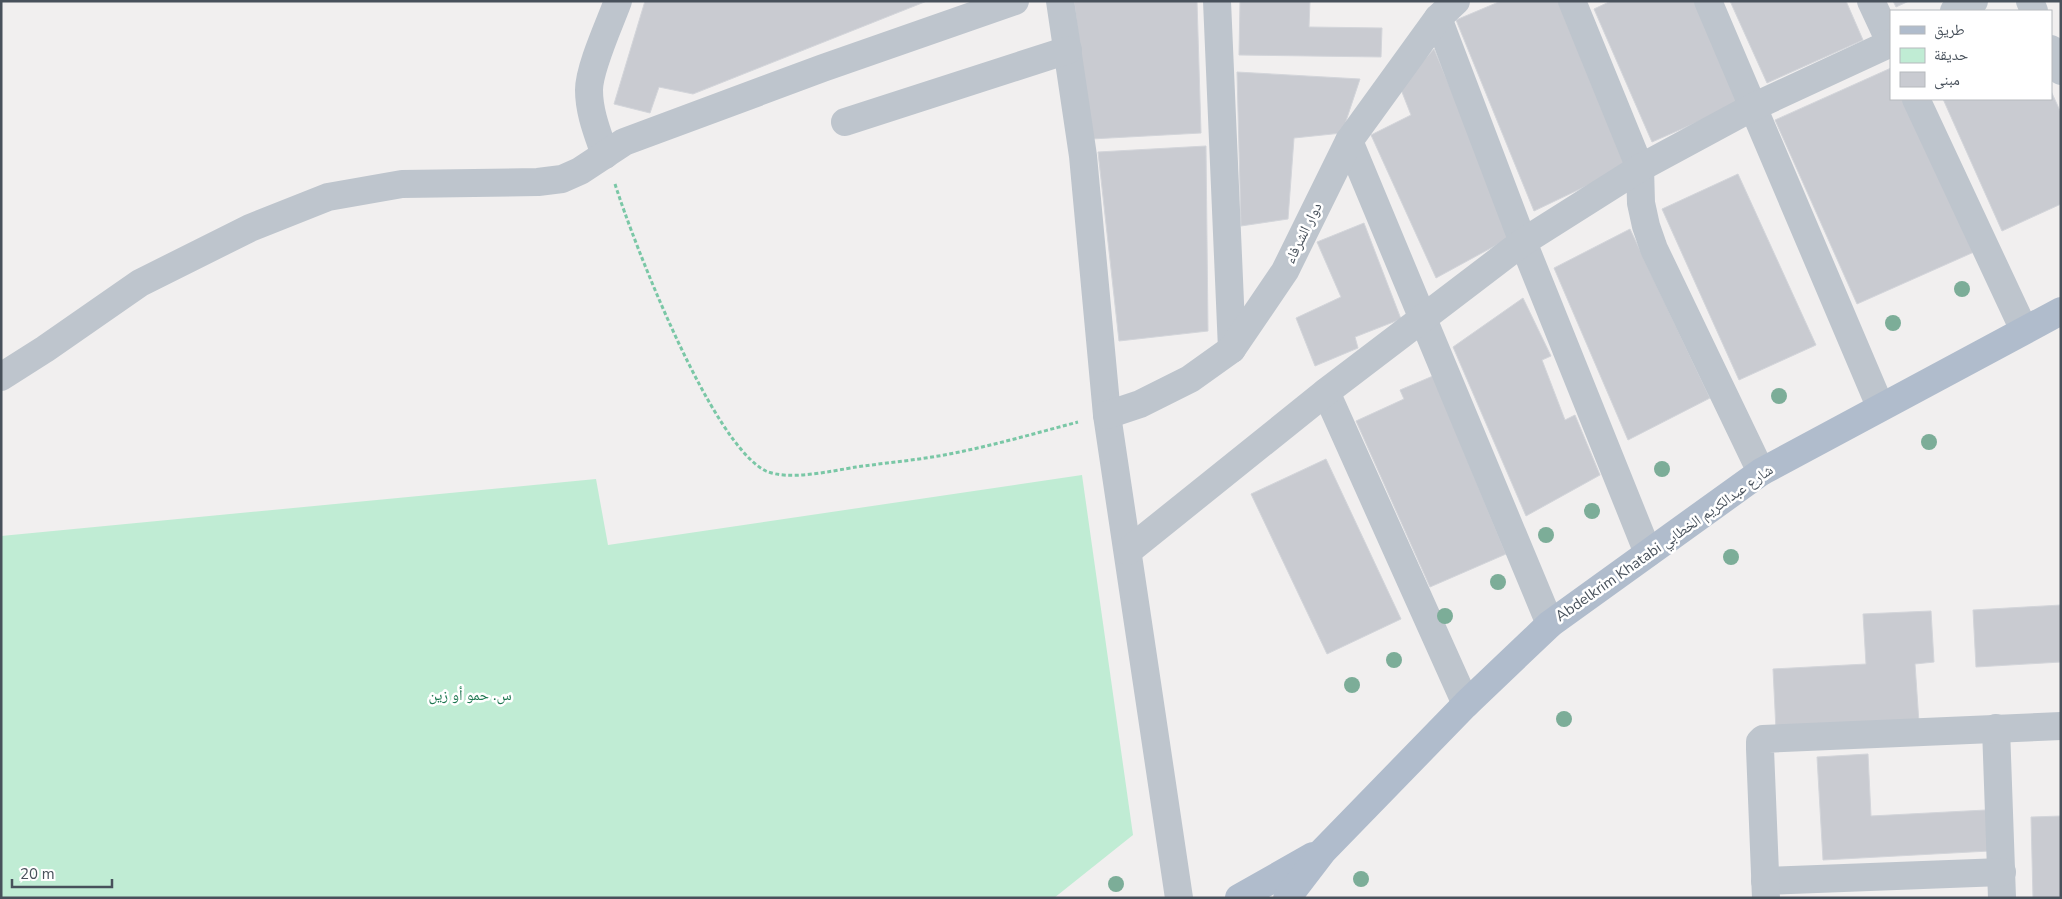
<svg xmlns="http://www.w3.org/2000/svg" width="2062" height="899" font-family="'Nunito Sans','Noto Naskh Arabic',sans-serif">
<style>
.green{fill:#c0ecd4}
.building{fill:#c9cbd1;stroke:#d3d5da}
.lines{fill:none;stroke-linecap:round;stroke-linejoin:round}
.path{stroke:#7ac7a6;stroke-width:3;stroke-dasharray:4 2.5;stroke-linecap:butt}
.minor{stroke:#bec5cd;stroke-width:28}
.major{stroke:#b0bccc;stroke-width:28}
.tree{fill:#7cad98}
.labels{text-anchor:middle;stroke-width:5;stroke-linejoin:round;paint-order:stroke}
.street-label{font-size:15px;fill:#48515b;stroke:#fff}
.park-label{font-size:15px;fill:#1d7750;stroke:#fff}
</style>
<rect width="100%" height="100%" fill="#f1efef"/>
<!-- green -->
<polygon class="green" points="1082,475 1133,835 1054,898 1,898 1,536 596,479 608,545"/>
<!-- building -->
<g class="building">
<polygon points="645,1 927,1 693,94 659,87 650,113 614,104"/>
<polygon points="1074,1 1197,1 1201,133 1091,139"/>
<polygon points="1240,1 1310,1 1309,27 1382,28 1381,57 1239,55"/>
<polygon points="1501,1 1561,1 1628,166 1534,211 1456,20"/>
<polygon points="1611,1 1698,1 1743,102 1652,142 1594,9"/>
<polygon points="1730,1 1846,1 1863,40 1767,83"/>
<polygon points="1893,1 1909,1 1896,7"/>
<polygon points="1434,49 1513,236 1436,278 1371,135 1411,115 1400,87"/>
<polygon points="1891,68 1891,99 1905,99 1974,252 1857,304 1775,120"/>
<polygon points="1237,72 1360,79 1342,133 1294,138 1288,219 1241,226"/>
<polygon points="2051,91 2061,113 2061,204 2002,231 1943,99 2051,99"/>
<polygon points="1206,146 1208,331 1119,341 1098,152"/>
<polygon points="1738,174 1816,345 1739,380 1662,209"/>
<polygon points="1364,223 1401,319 1355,337 1358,348 1315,366 1296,318 1341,297 1317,242"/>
<polygon points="1630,229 1710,398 1628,440 1554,268"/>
<polygon points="1523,298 1551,356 1542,360 1565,420 1575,415 1600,475 1526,516 1453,347"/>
<polygon points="1433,376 1506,554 1430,587 1356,421 1404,399 1400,390"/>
<polygon points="1326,459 1401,619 1327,654 1251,494"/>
<polygon points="2061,605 2061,662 1976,667 1973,610"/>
<polygon points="1931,611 1934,662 1915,664 1919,723 1776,730 1773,669 1866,664 1863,614"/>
<polygon points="1868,754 1871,816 1986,810 1989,851 1823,860 1817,757"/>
<polygon points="2061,816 2061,898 2033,898 2031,817"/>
</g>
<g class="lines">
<!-- path -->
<path class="path" d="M 615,184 C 634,244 712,445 766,471 C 788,481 832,471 856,467 C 892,462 929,459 964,451 C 1002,443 1040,432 1078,422"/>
<!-- minor -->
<g class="minor">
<polyline points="1060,1 1083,156 1107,415 1179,898"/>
<polyline points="1217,1 1232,349"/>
<polyline points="1572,1 1640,168 1641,203 1646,226 1654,249 1761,472"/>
<polyline points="1708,1 1880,406"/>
<polyline points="1871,1 1891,44"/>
<polyline points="2030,1 2034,11"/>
<polyline points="1954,11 1974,1"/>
<polyline points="1438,18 1523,242 1648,553"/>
<polyline points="2051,49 2061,71"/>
<polyline points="1916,99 2024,330"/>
<polyline points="845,122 1068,50"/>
<polyline points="1349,141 1550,624"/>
<path d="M 605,155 C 598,134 589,113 589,90 C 589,68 610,23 618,1"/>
<polyline points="1,377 45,349 140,283 250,228 328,197 402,184 538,182 562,179 580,171 624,142 823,68 1015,1"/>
<polyline points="1326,392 1466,704"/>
<polyline points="1107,415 1140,404 1190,379 1232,349 1285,271 1349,141 1438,18 1456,1"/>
<polyline points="1128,551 1326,392 1523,242 1640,168 1753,107 1891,43"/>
<polyline points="1996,728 2002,898"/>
<polyline points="1765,881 2002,872"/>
<polyline points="1766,898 1760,749 1760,742 1763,739 2061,726"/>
</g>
<!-- major -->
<g class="major">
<polyline points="1239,898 1313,856"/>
<polyline points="1287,898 1323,851 1466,704 1550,624 1761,472 2061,311"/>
</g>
</g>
<!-- trees -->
<g class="tree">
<circle cx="1962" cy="289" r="8"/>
<circle cx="1893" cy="323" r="8"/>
<circle cx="1779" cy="396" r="8"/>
<circle cx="1929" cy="442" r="8"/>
<circle cx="1662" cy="469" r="8"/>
<circle cx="1592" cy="511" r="8"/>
<circle cx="1546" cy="535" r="8"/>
<circle cx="1731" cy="557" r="8"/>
<circle cx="1498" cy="582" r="8"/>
<circle cx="1445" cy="616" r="8"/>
<circle cx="1394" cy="660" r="8"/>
<circle cx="1352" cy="685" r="8"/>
<circle cx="1564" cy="719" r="8"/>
<circle cx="1361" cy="879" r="8"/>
<circle cx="1116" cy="884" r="8"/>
</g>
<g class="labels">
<!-- street labels -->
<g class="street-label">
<text transform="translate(1303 233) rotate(-64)" y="5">دوار الشرفاء</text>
<text transform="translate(1664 543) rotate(-35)" y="5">Abdelkrim Khatabi شارع عبدالكريم الخطابي</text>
</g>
<!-- park labels -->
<g class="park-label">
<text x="470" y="700">س. حمو أو زين</text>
</g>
</g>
<!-- border -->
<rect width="2062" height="899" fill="none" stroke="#48515b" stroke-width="5"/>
<!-- legend -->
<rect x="1890" y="10" width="162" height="90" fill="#ffffff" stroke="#b6b9bd"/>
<rect x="1900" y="26" width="25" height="8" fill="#b0bccc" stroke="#b6b9bd"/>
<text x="1934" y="35" font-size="15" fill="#48515b">طريق</text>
<rect x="1900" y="48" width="25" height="15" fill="#c0ecd4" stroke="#b6b9bd"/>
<text x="1934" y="60" font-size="15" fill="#48515b">حديقة</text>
<rect x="1900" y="72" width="25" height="15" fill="#c9cbd1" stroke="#b6b9bd"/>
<text x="1934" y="85" font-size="15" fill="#48515b">مبنى</text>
<!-- scale -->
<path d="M12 879v8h100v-8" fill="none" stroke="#48515b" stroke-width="2.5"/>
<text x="20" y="879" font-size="15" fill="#48515b" stroke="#ffffff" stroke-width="4" paint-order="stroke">20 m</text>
</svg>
